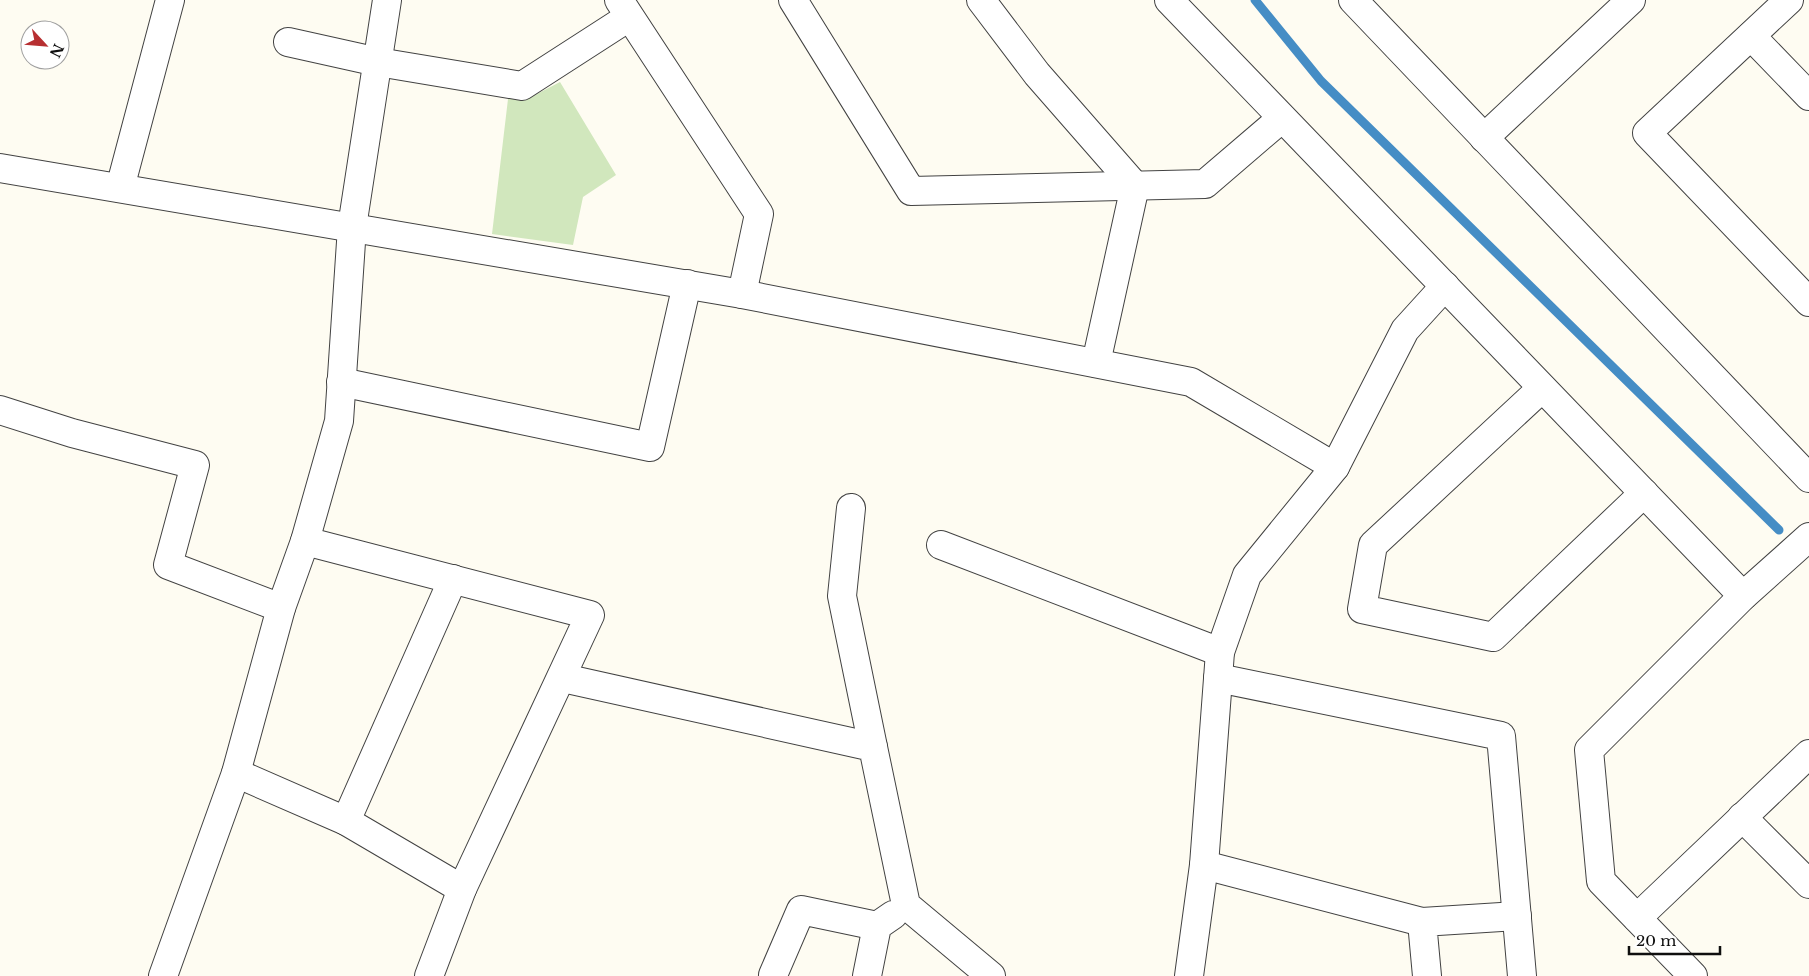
<svg xmlns="http://www.w3.org/2000/svg" width="1809" height="976" font-family="'Libre Baskerville',serif">
<style>
.green{fill:#d1e7bd}
.lines{fill:none;stroke-linecap:round;stroke-linejoin:round}
.stream{stroke:#458dc5;stroke-width:9}
.minor-casing{stroke:#424242;stroke-width:30}
.minor{stroke:#fff;stroke-width:28}
</style>
<rect width="100%" height="100%" fill="#fefcf2"/>
<!-- green -->
<polygon class="green" points="560,82 616,175 583,197 573,245 492,234 508,99 529,98"/>
<g class="lines">
<!-- stream -->
<polyline class="stream" points="1255,0 1321,81 1779,530"/>
<!-- minor casing -->
<g class="minor-casing">
<g id="minor">
<polyline points="619,0 759,214 742,294"/>
<polyline points="793,0 911,191 1205,184 1282,118"/>
<polyline points="981,0 1037,74 1135,186 1096,363"/>
<polyline points="1169,0 1743,596"/>
<polyline points="1353,0 1809,478"/>
<polyline points="1789,0 1647,133 1809,302"/>
<polyline points="1751,36 1809,96"/>
<polyline points="288,42 378,62 522,86 629,17"/>
<polyline points="1484,138 1631,0"/>
<polyline points="0,168 742,294 1191,382 1335,467 1247,575 1220,652 1204,865 1189,976"/>
<polyline points="120,188 170,0"/>
<polyline points="341,382 650,447 687,284"/>
<polyline points="1542,388 1373,545 1362,609 1493,637 1644,493"/>
<polyline points="0,410 72,433 195,465 168,565 281,608"/>
<polyline points="1335,467 1405,330 1445,286"/>
<polyline points="851,508 842,596 873,747"/>
<polyline points="305,541 590,615 462,889 429,976"/>
<polyline points="941,545 1220,652"/>
<polyline points="563,678 873,747 906,905 991,976"/>
<polyline points="1218,678 1501,736 1522,976"/>
<polyline points="236,773 346,821 462,889"/>
<polyline points="1742,817 1809,884"/>
<polyline points="346,821 453,579"/>
<polyline points="1204,865 1422,922"/>
<polyline points="1637,918 1809,754"/>
<polyline points="773,975 801,910 877,926"/>
<polyline points="163,976 236,773 281,608 305,541 339,421 352,227 387,0"/>
<polyline points="867,976 877,926 893,915"/>
<polyline points="1427,976 1422,922 1517,916"/>
<polyline points="1693,976 1601,881 1589,750 1743,596 1809,537"/>
</g>
</g>
<!-- minor -->
<use href="#minor" class="minor"/>
</g>
<!-- north arrow -->
<g transform="translate(45 45) rotate(116)"><circle r="24" fill="#ffffff" stroke="#9f9f9f"/>
<path d="M0-4L9 19L0 12L-9 19Z" fill="#b72f31"/>
<text y="-8" font-size="14" font-weight="bold" text-anchor="middle" fill="#0f0f0f">N</text>
</g>
<!-- scale -->
<path d="M1629 946v8h91v-8" fill="none" stroke="#0f0f0f" stroke-width="2.5"/>
<text x="1636" y="946" font-size="15" fill="#0f0f0f" stroke="#ffffff" stroke-width="4" paint-order="stroke">20 m</text>
</svg>
